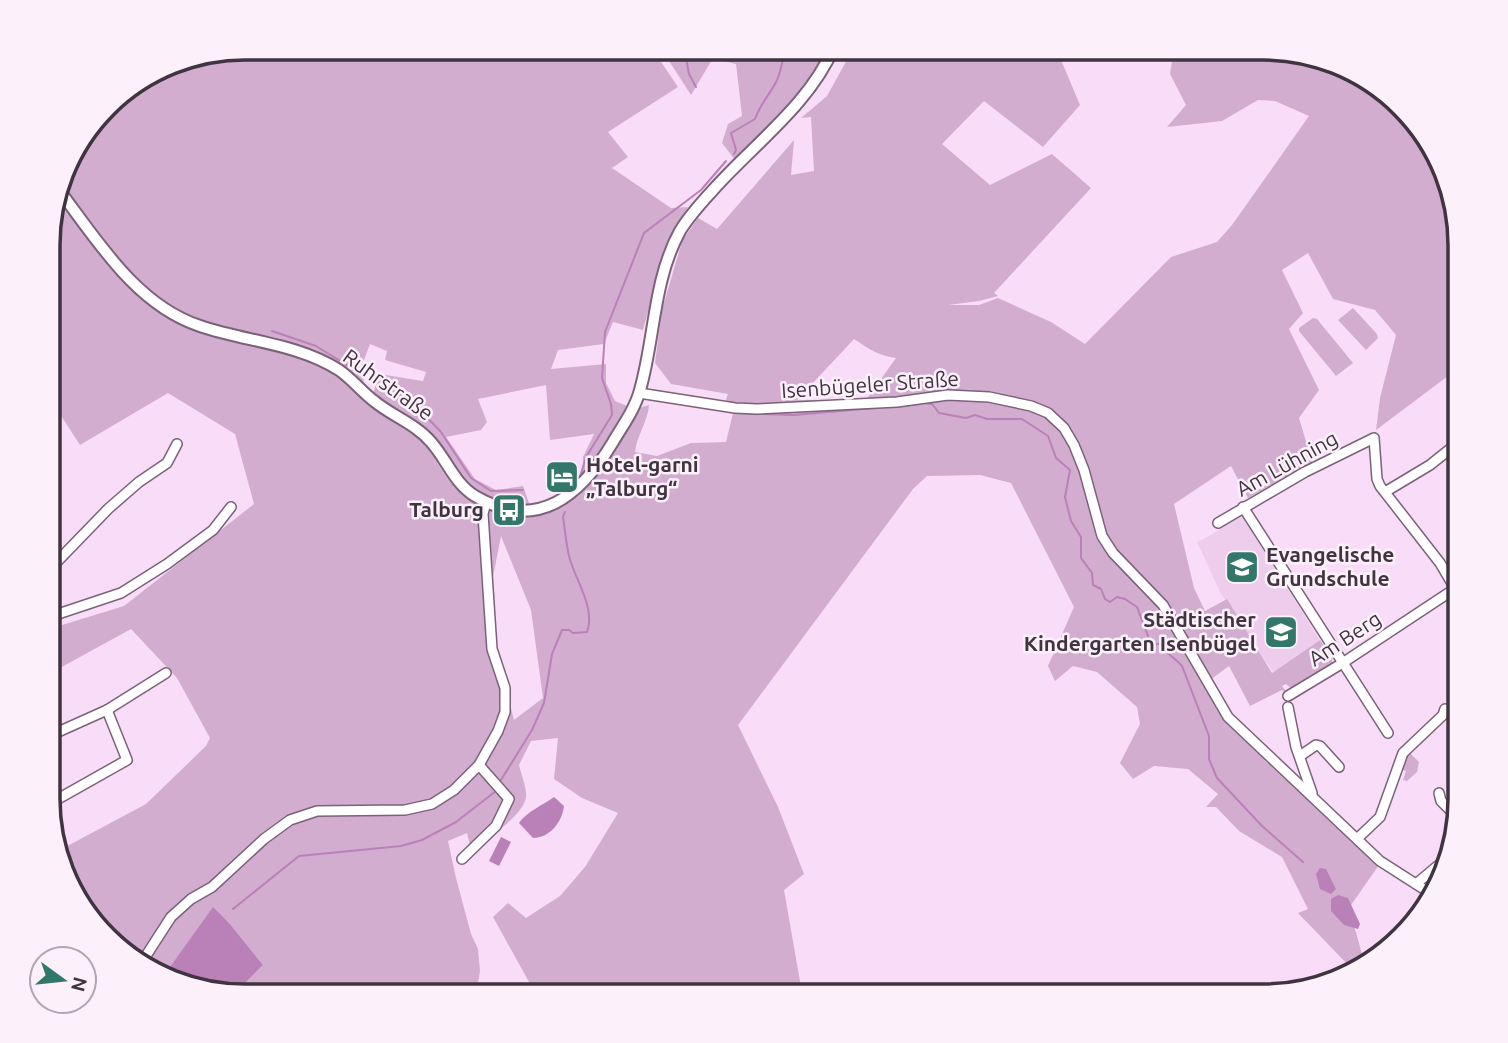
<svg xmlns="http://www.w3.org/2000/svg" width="1508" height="1043" font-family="Ubuntu,sans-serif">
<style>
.built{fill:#eecdec}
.green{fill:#d2add0;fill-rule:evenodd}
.water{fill:#ba80b8}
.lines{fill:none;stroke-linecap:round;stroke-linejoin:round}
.stream{stroke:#ba80b8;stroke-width:2}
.minor-casing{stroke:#7b6279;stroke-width:12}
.major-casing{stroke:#7b6279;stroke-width:14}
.minor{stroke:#fff;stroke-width:9}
.major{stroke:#fff;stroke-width:10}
.labels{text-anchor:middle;stroke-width:5;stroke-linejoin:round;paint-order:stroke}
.street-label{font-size:21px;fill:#3f343f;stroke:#fcf1fb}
.poi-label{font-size:21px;font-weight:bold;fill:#3f343f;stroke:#fcf1fb;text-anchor:start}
.rim{fill:none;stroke:#3f343f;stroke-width:3.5}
</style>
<rect width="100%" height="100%" fill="#f9ddf8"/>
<!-- built -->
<polygon class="built" points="1241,515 1320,640 1273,672 1220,592 1197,542 1211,535"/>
<!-- green -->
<g class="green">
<polygon points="244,47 651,47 678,87 608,132 628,157 612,168 671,208 688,207 667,241 643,330 613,322 604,344 558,350 551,369 606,364 606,383 615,401 627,406 598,454 574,485 583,468 583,457 594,434 550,440 546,385 478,399 487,422 481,430 446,437 475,479 496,490 523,486 530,506 508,504 476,491 464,481 423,427 373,394 379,374 423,381 426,372 385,360 387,351 370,344 362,365 364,386 323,357 278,338 229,330 199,322 168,308 117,260 61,182 73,146 92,126 91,124 115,96 181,58"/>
<polygon points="660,47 714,47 716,53 691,95"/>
<path d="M 723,47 L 828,47 C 808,92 769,125 735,160 L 722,143 L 728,124 L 742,116 L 736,64 L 719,60 Z"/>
<path d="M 854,47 L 1056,48 L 1080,105 L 1043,147 L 984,101 L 942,144 L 990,185 L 1052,154 L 1091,188 L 994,293 L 998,296 L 979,301 L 948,305 L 979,305 L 998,298 L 1051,322 L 1085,344 L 1171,257 L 1217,242 L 1232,225 L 1309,116 L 1275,101 L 1258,100 L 1222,121 L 1167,127 L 1186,105 L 1170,74 L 1174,48 L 1276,48 L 1383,88 L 1440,157 L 1460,232 L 1460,367 L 1376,430 L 1380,398 L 1396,335 L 1375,310 L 1333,299 L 1308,253 L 1282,270 L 1303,313 L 1289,329 L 1319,390 L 1299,418 L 1312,462 L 1248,498 L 1231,466 L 1174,504 L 1194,588 L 1205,611 L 1227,599 L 1272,673 L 1320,640 L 1332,658 L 1332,664 L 1295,688 L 1292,689 L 1286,684 L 1282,686 L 1288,695 L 1282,690 L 1250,706 L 1229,666 L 1206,683 L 1266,762 L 1285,772 L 1381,862 L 1349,908 L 1362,954 L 1351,968 L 1298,913 L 1308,909 L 1282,857 L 1239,831 L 1216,807 L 1206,807 L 1218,794 L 1188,769 L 1154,766 L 1133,779 L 1120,763 L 1140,724 L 1137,707 L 1097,672 L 1073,666 L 1055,681 L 1048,666 L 1074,607 L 1011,483 L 980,475 L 927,476 L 913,489 L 738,725 L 778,807 L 804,874 L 784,890 L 801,987 L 813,983 L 826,990 L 829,996 L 754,996 L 749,988 L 731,996 L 523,995 L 529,982 L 493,917 L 508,903 L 526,918 L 560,896 L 585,867 L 618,813 L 582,798 L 554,779 L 558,738 L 531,741 L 519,765 C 521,774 527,788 526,797 C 524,815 485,841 471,850 L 467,833 L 448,841 L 456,878 L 471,934 L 478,949 L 480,971 L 476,995 L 233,995 L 263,965 L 230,924 L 213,908 L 167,971 L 125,955 L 74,898 L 58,851 L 146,804 L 206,746 L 210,738 L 177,678 L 131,629 L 49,674 L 49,629 L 124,606 L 254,504 L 235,434 L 168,393 L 80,445 L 49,397 L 49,218 L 57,194 L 155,308 C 203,341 262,340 314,365 C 321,368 330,371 337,376 C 350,385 360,399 373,408 C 387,418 405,425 417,437 C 434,452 442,476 459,491 C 487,519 552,521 581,493 C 602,471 620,435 636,409 L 649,405 C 648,421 637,435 635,452 L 657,456 L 691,443 L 726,442 L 733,413 L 726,399 L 728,394 L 671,384 L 655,363 L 662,310 L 682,241 L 698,218 L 717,229 L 794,140 L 791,175 L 814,171 L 811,117 L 801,118 L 827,96 ZM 854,339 C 869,349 879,356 896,358 L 866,400 L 797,400 ZM 501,536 L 531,610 L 543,698 L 514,720 L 492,633 L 493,577 Z"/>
<polygon points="1353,308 1377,334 1378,338 1366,350 1338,320"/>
<polygon points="1313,318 1317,319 1353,363 1336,376 1299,331 1299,328"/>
<polygon points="1409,752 1419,762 1417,772 1407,781 1403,780 1406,771 1400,769 1405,756"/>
</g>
<!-- water -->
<g class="water">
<path d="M 554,797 L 564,806 C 562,823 549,838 533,838 L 519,823 C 526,812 543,805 554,797 Z"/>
<polygon points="501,837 511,842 499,866 489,861"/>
<polygon points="1320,868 1326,869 1336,889 1331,894 1320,889 1316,874"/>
<polygon points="1338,895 1348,898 1360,924 1358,929 1344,925 1331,911 1331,899"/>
<polygon points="213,907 230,924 263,965 233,995 167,971"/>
</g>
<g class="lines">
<!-- stream -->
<g class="stream">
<polyline points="684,47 689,74 696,87"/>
<polyline points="843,50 844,47"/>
<path d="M 734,154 L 736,150 L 731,133 L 755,119 C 761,102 770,95 777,80 C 782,69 782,58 787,47"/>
<polyline points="272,331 316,346 353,369"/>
<polyline points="382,386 393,396 405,394 441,432 471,478 491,491 523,490"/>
<path d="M 924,403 L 932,404 L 939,413 L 966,418 L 975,415 L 987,419 L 1022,419 L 1048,436 L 1056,458 L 1070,470 L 1065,497 L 1071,521 L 1081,537 L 1081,558 L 1092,573 L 1093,585 L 1101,589 L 1105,599 L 1110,602 L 1117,597 L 1125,599 L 1137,607 L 1151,644 L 1161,644 C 1167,655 1174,657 1182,666 L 1209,736 L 1209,759 L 1217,778 L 1262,826 L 1303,862"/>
<polyline points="737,413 794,415 898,406"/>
<polyline points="580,477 586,457 612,415 611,404 602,378 605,332 644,233 701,190 726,161"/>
<path d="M 501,780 L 532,730 L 544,703 L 552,654 L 562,630 L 569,630 L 573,633 L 587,632 C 596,608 575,580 569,556 C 566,543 565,530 563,517 L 565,512"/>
<polyline points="233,909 299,856 401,846 422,840 456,822 496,791"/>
</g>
<!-- minor casing -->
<g class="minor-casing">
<g id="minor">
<polyline points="639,393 735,408 757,409 897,402 948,395 989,397 1031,406 1048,413 1064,428 1074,445 1084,470 1102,536 1113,553 1163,605 1228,717 1380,861 1430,893"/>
<polyline points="1385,492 1430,465 1460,441"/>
<polyline points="1243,507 1388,733"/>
<polyline points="1218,523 1305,472 1374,438 1377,479 1380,486 1440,563 1460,597"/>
<polyline points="49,570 108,509 139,482 167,463 177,444"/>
<polyline points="49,620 58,614 121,593 167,564 213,530 231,507"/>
<polyline points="1288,696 1341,664 1456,588"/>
<polyline points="1288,707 1296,747 1312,793"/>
<polyline points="49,736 107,710 166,673"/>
<polyline points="1300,756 1316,745 1320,746 1339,767"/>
<polyline points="1439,793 1441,801 1458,818"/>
<polyline points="49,804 127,760 107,710"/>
<polyline points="1358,838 1380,817 1403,753 1443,715 1445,709"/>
<polyline points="462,859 496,826 509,799 479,765"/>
<polyline points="1416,884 1441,863"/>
<polyline points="142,962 171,917 191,899 212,887 264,839 290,820 317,811 405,810 432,804 454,790 479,765 498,731 505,712 505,688 492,649 483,514 486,502"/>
</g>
</g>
<!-- major casing -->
<g class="major-casing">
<path id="major" d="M 59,190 C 97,240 136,305 200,326 C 247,342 296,343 339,370 C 352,379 362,392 374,401 C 392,416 416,424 431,442 C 447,460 454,483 475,496 C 538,533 581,495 613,442 C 623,425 635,409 640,390 C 655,338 653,280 680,231 C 689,216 701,203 713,190 C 754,144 809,105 834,47"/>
</g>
<!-- minor -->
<use href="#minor" class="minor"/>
<!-- major -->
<use href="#major" class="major"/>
</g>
<!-- icons -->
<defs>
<g id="hotel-square" transform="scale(1.75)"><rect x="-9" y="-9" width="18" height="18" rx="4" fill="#33776b" stroke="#fcf1fb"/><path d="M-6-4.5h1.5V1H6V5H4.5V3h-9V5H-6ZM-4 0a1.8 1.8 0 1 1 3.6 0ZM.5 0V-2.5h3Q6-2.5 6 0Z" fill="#fff"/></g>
<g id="bus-square" transform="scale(1.75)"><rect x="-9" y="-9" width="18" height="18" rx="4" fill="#33776b" stroke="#fcf1fb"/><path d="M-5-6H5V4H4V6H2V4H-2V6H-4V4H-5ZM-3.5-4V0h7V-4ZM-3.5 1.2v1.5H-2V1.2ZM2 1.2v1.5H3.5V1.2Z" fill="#fff"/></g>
<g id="school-square" transform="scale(1.75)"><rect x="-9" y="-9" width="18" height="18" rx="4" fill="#33776b" stroke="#fcf1fb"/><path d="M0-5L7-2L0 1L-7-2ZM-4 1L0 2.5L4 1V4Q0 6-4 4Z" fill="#fff"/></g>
</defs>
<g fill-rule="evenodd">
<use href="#hotel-square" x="562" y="477"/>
<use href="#bus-square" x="509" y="510"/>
<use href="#school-square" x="1242" y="567"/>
<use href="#school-square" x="1281" y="632"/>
</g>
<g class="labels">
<!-- street labels -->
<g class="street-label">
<text transform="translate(388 385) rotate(36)" y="7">Ruhrstraße</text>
<text transform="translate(870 385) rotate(-4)" y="7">Isenbügeler Straße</text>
<text transform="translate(1287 464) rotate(-29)" y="7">Am Lühning</text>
<text transform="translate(1345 639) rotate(-33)" y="7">Am Berg</text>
</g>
<!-- poi labels -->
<g class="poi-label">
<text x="586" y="472">Hotel-garni<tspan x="586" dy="24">„Talburg“</tspan></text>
<text x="484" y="517" text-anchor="end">Talburg</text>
<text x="1266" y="562">Evangelische<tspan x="1266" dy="24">Grundschule</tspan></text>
<text x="1256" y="627" text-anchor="end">Städtischer<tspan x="1256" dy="24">Kindergarten Isenbügel</tspan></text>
</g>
</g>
<!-- crop -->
<path d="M0 0H1508V1043H0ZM245 60H1263A185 185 0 0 1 1448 245V799A185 185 0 0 1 1263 984H245A185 185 0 0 1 60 799V245A185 185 0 0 1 245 60Z" fill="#fcf1fb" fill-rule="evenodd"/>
<path class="rim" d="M245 60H1263A185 185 0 0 1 1448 245V799A185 185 0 0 1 1263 984H245A185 185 0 0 1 60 799V245A185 185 0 0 1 245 60Z"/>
<!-- north arrow -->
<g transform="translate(63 980) rotate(105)"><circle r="33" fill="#fcf1fb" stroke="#b0a5b0" stroke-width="2"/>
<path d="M0-5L12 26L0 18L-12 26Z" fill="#33776b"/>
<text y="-10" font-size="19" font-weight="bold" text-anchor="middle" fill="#3f343f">N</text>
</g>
</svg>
